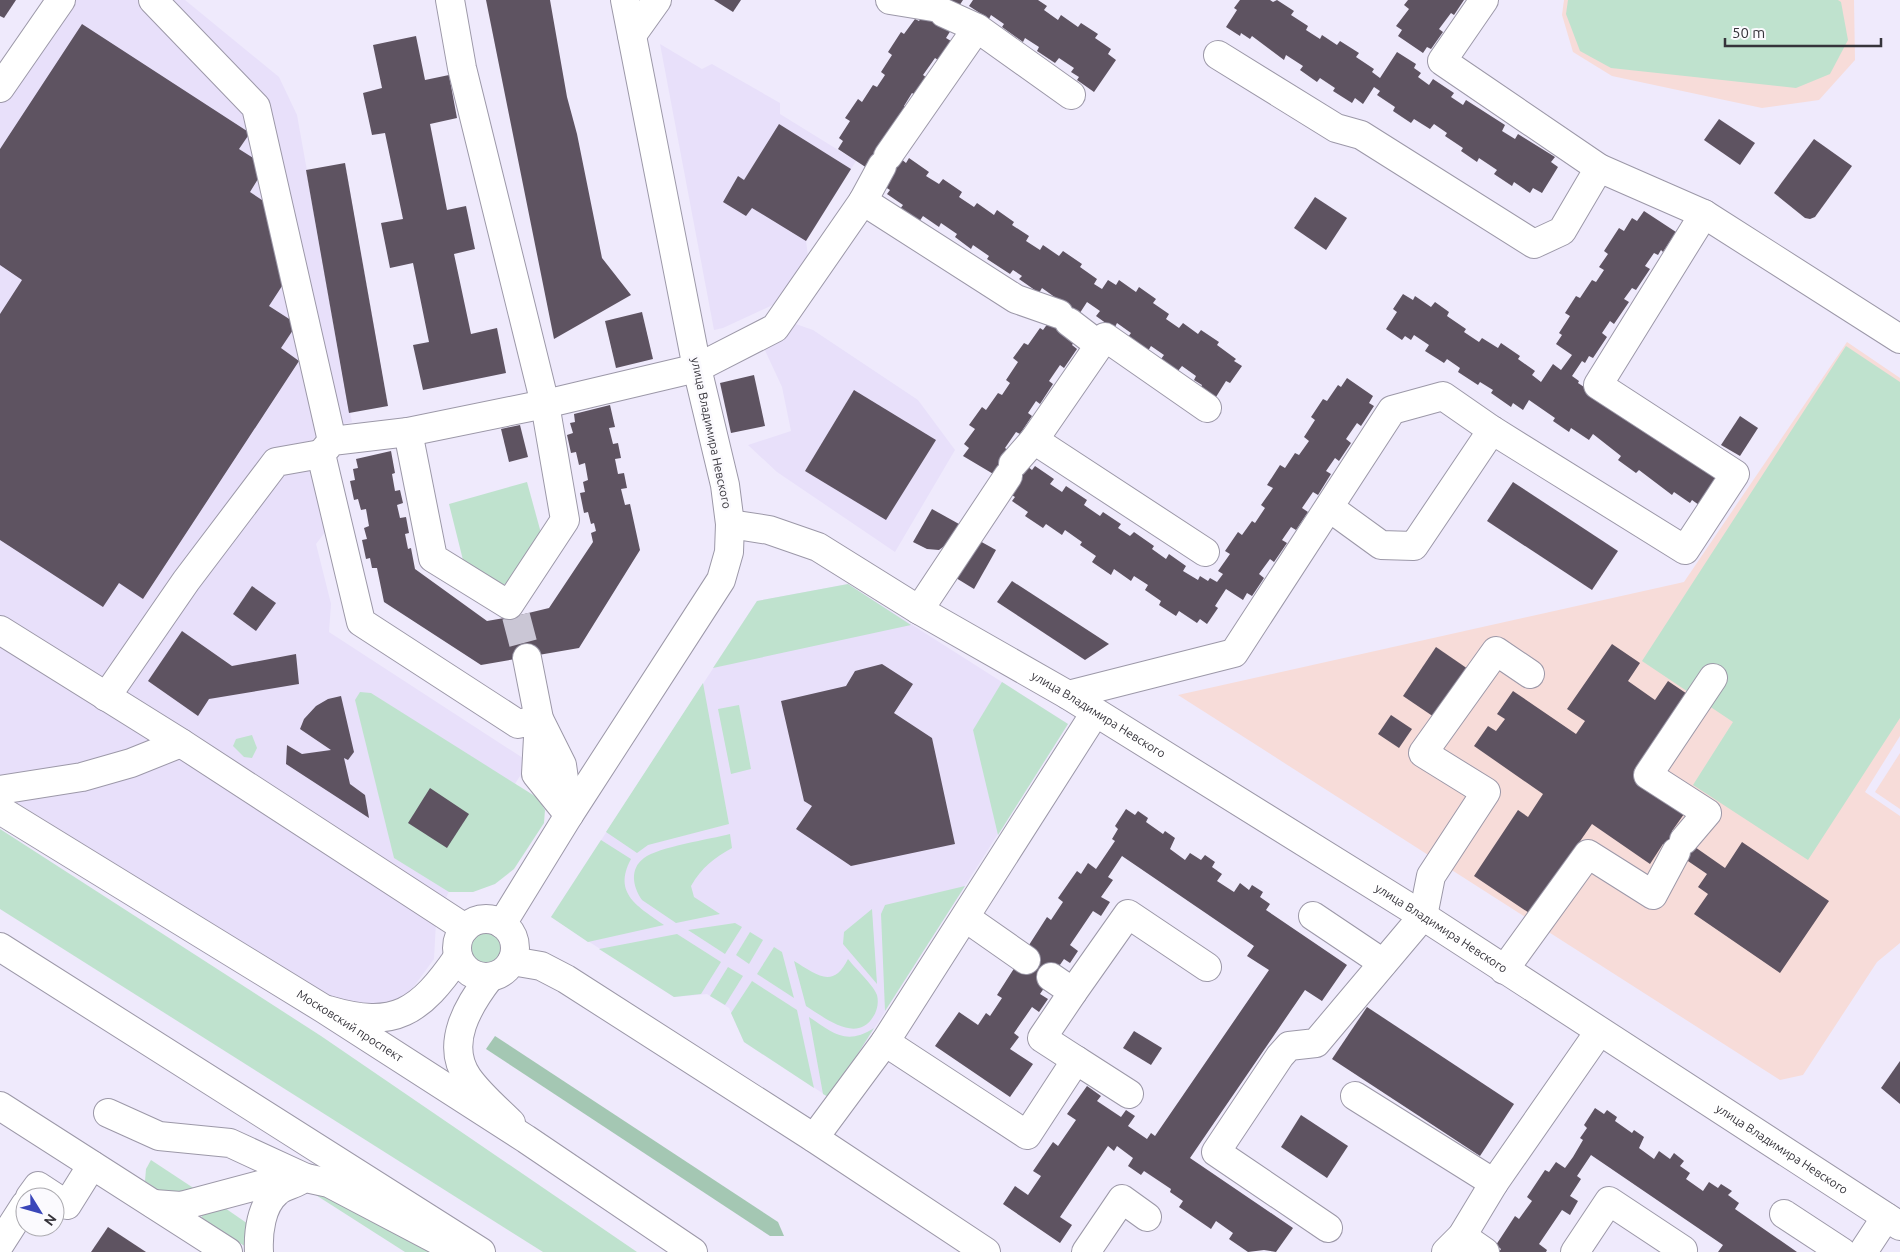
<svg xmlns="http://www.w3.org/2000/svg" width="1900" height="1252" font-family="Ubuntu,sans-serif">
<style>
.built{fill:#e8e0fa}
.education{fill:#f7dcd9}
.green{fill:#bfe2ce}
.forest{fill:#a4c7b3}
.building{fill:#5e5361}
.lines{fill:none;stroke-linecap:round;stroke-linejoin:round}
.minor-tunnel{stroke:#cac6d5;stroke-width:28;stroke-dasharray:28 14;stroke-linecap:butt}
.minor-casing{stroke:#9c98a8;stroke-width:30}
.major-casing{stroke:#9c98a8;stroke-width:30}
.minor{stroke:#fff;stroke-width:28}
.major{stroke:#fff;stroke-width:28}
.labels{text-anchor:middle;stroke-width:5;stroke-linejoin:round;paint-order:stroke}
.street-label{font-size:12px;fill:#36343b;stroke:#fbfafe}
</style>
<rect width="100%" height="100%" fill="#efeafc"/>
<!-- built -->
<g class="built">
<polygon points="44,0 185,0 279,77 297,115 352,422 322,430 308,444 329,527 316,544 331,604 329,632 529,762 454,879 436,922 434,959 396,1011 358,1015 0,792 0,65"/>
<polygon points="660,44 702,69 712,64 780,103 780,114 856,161 806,241 809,264 775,304 723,328 714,330"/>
<polygon points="793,323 813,330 918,400 955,450 895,552 777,472 748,445 791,431 782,387 762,344"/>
<polygon points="848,584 1068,724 830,1098 744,1042 729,1008 707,994 674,997 551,917 757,601"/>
</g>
<!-- education -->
<g class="education">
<polygon points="1564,0 1854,0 1855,60 1819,100 1762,108 1612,76 1573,52 1562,15"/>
<polygon points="1847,342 1900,378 1900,736 1865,792 1900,816 1900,943 1877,962 1803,1075 1780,1080 1178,695 1684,582"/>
<polygon points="1900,753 1900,809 1875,792"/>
</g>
<!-- green -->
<g class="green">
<polygon points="1568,0 1838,0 1841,2 1848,40 1830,74 1796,88 1611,68 1580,51 1566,14"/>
<polygon points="1846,346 1900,382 1900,718 1808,860 1693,785 1733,722 1642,661"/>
<polygon points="527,482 544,544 517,582 499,585 464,564 449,504"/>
<polygon points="848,584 911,625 713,668 757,601"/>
<polygon points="1002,682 1068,724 998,835 973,730"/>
<polygon points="703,683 729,824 648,845 637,853 606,832"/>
<polygon points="360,692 371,693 538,798 545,810 544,823 514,869 495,884 473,892 449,892 394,858 355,700"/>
<polygon points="739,705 751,769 731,774 718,709"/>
<polygon points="252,735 257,748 252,758 244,757 233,746 236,739"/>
<polygon points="0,829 321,1036 637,1252 543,1252 0,909"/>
<path d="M 730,834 L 732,848 C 714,858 702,867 691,886 L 694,897 L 720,914 L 676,923 L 642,900 C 633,887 629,869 644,858 C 658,847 711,839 730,834 Z"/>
<path d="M 601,840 L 631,859 C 612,894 639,907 664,925 L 588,942 L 551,917 Z"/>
<polygon points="965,886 885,1011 881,914 885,905"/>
<polygon points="872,909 877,984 843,944 844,932"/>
<polygon points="735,923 742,927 725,954 688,930"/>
<circle cx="486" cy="948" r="21"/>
<polygon points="750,932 763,940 749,964 736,955"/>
<polygon points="677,934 721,962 701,994 674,997 599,949"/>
<polygon points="774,947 782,952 794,998 757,974"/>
<path d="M 848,959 C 855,968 874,986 877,995 C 879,1003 877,1011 873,1017 C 856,1044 824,1017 806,1006 L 794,961 C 816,974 833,990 848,959 Z"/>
<polygon points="728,967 743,976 725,1005 710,996"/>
<polygon points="752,981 797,1010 814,1088 744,1042 731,1013"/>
<path d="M 809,1017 C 833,1033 846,1046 874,1028 L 830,1098 L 823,1094 Z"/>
<polygon points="151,1160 201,1193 170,1198 145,1181 146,1169"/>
<polygon points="329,1188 434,1252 405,1252 308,1190"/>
<polygon points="222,1206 251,1226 252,1251 202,1218 201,1211"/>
</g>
<!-- forest -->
<polygon class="forest" points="495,1036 778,1222 784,1236 770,1236 486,1049"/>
<!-- building -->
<g class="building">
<polygon points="0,0 16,0 4,18 0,16"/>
<polygon points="486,0 550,0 567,97 577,134 602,258 631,295 554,339"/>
<polygon points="714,0 741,0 733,12"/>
<polygon points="938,0 963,0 957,9 951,30 946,38 951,41 938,60 935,58 923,75 927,78 915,95 912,93 904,106 908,109 895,128 892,126 881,142 906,163 909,158 929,172 926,176 939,184 943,179 962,192 959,197 974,207 977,203 994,215 997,210 1014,222 1012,225 1029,236 1026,241 1040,250 1043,245 1059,256 1063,251 1082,264 1080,267 1097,279 1094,284 1102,289 1108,280 1116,285 1119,280 1136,292 1139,287 1156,299 1153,303 1169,314 1166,319 1179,328 1183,323 1198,334 1201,330 1219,342 1217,345 1236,359 1234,361 1242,366 1230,383 1226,381 1216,397 1201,387 1202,385 1194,380 1196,376 1182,366 1178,371 1161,359 1164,355 1151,346 1148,351 1128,337 1131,333 1117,323 1114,329 1096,316 1100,311 1087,302 1076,319 1077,338 1072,345 1077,349 1064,368 1060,365 1049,381 1053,384 1040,404 1036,401 1028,413 1032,416 1020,434 1016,432 1005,448 1032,470 1035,466 1054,479 1050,484 1062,492 1066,486 1087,500 1084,505 1100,516 1103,512 1121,524 1118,528 1130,536 1134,532 1154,546 1152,549 1166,559 1169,554 1186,566 1183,571 1198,580 1200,576 1208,581 1210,578 1217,582 1223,574 1218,571 1230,554 1225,551 1238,532 1242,535 1252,521 1255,523 1265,508 1261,505 1273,488 1267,485 1280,465 1285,468 1295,453 1299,455 1309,441 1304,437 1315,420 1311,417 1323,399 1327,401 1338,385 1341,387 1347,378 1373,396 1369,403 1374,406 1361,426 1357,423 1346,439 1351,443 1339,461 1335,458 1326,471 1331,474 1318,495 1313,492 1302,508 1308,512 1296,530 1291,527 1282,540 1287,543 1274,562 1270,559 1259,574 1264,578 1252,596 1247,593 1243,600 1226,589 1215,606 1218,608 1207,624 1200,619 1197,623 1179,611 1176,616 1159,605 1161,601 1145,590 1148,585 1134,576 1131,581 1114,569 1111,575 1092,562 1096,556 1080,545 1082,542 1065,530 1062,535 1046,524 1043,528 1025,516 1028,512 1012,501 1015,497 1007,492 995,475 963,456 969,448 964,444 975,429 969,425 982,407 986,410 998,393 1002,395 1010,383 1006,380 1018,362 1013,358 1024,343 1028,345 1040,328 1043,330 1051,319 1056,298 1042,288 1039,293 1019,279 1022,276 1013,270 1010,274 987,259 989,256 973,245 971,249 955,237 957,234 941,223 939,227 923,216 919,222 900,209 903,205 887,194 890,190 882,185 870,170 838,149 843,141 839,138 850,121 845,118 858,99 862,102 873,85 877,87 885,75 881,72 892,55 888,52 901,32 904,34 915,19 919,21 925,12"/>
<polygon points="973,0 1038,0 1047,6 1044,10 1058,20 1061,15 1078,27 1081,23 1098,34 1095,38 1111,49 1108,54 1116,60 1094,92 1077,80 1079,77 1071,72 1074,68 1059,58 1055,63 1037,51 1039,47 1025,38 1023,42 1002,27 1004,24 991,15 989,19 969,6"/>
<polygon points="1240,0 1270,0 1273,2 1277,0 1294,11 1291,15 1308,26 1306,30 1320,39 1322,35 1337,45 1340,41 1359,53 1356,57 1374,69 1372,72 1380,78 1397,52 1416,64 1414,68 1421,73 1418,77 1429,85 1433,79 1454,93 1451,97 1463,105 1466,100 1505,125 1502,131 1515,139 1518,134 1555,157 1551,162 1558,167 1542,193 1533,188 1530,193 1514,182 1512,186 1494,174 1497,170 1479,158 1477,162 1461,151 1463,148 1445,136 1447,133 1434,124 1430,129 1414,119 1411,123 1393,111 1395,107 1377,95 1380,91 1374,87 1363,104 1355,98 1352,103 1333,91 1335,88 1320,78 1317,82 1300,70 1303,66 1286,55 1284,60 1252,36 1250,39 1241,33 1240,36 1226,27 1237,10 1234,8"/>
<polygon points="1408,0 1464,0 1454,15 1451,13 1439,29 1443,32 1431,49 1427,47 1423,53 1398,36 1402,30 1396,26 1409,9 1404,5"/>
<polygon points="82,24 250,133 239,149 266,166 250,192 268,204 284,283 269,306 297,324 281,348 299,361 143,599 119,583 103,607 0,540 0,314 22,280 0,265 0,149"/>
<polygon points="416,36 425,80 449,75 457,118 430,124 447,210 466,206 475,249 454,254 471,334 497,328 506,373 423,390 413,345 429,342 413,263 390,268 381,223 403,219 385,133 372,135 363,93 382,88 373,45"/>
<polygon points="1719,119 1755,143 1740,165 1704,140"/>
<polygon points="779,124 851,169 806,241 752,208 746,216 723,202 738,176 744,180"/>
<polygon points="1814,139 1852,166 1815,217 1810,219 1805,218 1774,193"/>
<polygon points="345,163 388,406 349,413 306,170"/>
<polygon points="1315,197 1347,218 1326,250 1294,228"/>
<polygon points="1644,211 1676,232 1663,252 1661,250 1658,255 1654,253 1645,266 1650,269 1636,290 1632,288 1624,299 1629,302 1614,324 1610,321 1602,333 1607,337 1593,358 1589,356 1585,363 1582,361 1572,376 1579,381 1578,383 1718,476 1699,505 1692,500 1690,503 1674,492 1672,495 1639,470 1636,473 1618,460 1621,456 1593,434 1589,440 1571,428 1569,432 1553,421 1555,418 1529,400 1523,410 1513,403 1511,407 1491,393 1493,390 1480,382 1478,385 1458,372 1460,368 1447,359 1444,363 1425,351 1429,345 1414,335 1411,340 1405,336 1402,340 1386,329 1397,312 1393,309 1403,294 1413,300 1415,296 1431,307 1435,302 1449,312 1447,316 1466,329 1464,332 1479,342 1482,338 1498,348 1501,343 1520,356 1518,359 1535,371 1532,375 1541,382 1553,364 1561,370 1572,355 1556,344 1562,335 1559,333 1570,316 1565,313 1576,296 1580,298 1592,280 1596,282 1604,270 1599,267 1608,254 1604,251 1619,228 1624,231 1632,218 1637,221"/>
<polygon points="642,312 653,359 616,368 605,321"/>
<polygon points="754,375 765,426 731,433 720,383"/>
<polygon points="854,390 936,440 886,520 805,471"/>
<polygon points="610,405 615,427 609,428 613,444 618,443 621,458 615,459 618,474 624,473 627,488 621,489 625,505 630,504 640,550 579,648 481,665 384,602 377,568 372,568 370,558 366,559 362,540 367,539 364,528 369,526 366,509 361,510 358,499 354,500 350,481 355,480 353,469 358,468 356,459 391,451 395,473 392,474 395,491 400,490 403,503 397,505 400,518 406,517 409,533 405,534 408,549 411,548 415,569 487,621 516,616 549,608 593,542 591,533 596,531 594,523 591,524 588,512 584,513 580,493 585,492 583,482 588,480 585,463 579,465 576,452 571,453 567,435 573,433 570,423 575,422 574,414"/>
<polygon points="1740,416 1758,428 1740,456 1721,445"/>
<polygon points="520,425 528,457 509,462 501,429"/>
<polygon points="1513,482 1618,551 1592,590 1487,521"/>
<polygon points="932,509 959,524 947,544 939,550 927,549 913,542"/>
<polygon points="978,540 996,550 974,589 956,578"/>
<polygon points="1012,581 1109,644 1085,660 997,602"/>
<polygon points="252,586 276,603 256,631 233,614"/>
<polygon points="182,631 232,666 296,654 299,684 209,699 198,716 148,681"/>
<polygon points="1612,644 1640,663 1628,681 1655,700 1668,681 1699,702 1656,766 1643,757 1634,770 1689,807 1672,831 1725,868 1742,842 1829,901 1780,973 1694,914 1708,894 1698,887 1707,874 1663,844 1650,864 1592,824 1576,847 1541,921 1474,876 1518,810 1528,817 1543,794 1474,746 1488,726 1496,731 1505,719 1497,714 1513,691 1576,734 1585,721 1567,709"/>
<polygon points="1436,647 1468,669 1434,717 1403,696"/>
<polygon points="882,664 913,684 894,713 932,738 955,844 851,866 796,829 812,806 804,801 781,701 846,686 855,671"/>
<polygon points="341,696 354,752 348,760 344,758 350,784 365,795 369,818 286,764 287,745 302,754 331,750 300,729 304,719 316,706 328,699"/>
<polygon points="1391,715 1412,729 1399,748 1378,734"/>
<polygon points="430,788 469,814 447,848 408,823"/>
<polygon points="1126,809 1135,815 1138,811 1148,818 1146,822 1163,834 1165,831 1175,838 1170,849 1185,860 1190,853 1201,860 1205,855 1215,862 1212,867 1222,874 1217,881 1234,892 1240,883 1249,890 1252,885 1263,892 1260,897 1270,904 1266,910 1347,965 1322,1001 1305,990 1190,1158 1293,1228 1276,1252 1264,1250 1248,1252 1229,1239 1233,1233 1216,1221 1211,1229 1179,1207 1183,1201 1170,1192 1171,1189 1144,1171 1141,1175 1128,1166 1133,1158 1117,1146 1114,1151 1108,1146 1060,1217 1072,1225 1060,1243 1003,1204 1015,1186 1028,1195 1041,1176 1033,1171 1053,1142 1058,1146 1076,1120 1067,1114 1087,1086 1101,1096 1097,1101 1121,1117 1126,1110 1135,1116 1128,1126 1147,1139 1151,1133 1155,1136 1269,970 1247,956 1254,946 1122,856 1108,877 1113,880 1101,897 1110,902 1101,916 1093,911 1070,945 1078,951 1070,963 1064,959 1040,994 1048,999 1039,1012 1032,1007 1014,1033 1019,1037 1010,1049 1033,1064 1010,1097 935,1046 959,1012 978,1025 986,1013 990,1016 1002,998 997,995 1047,917 1051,920 1063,902 1058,898 1077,871 1081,874 1088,863 1096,869 1115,841 1112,839 1118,829 1115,826"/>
<polygon points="1367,1007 1514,1104 1480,1156 1332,1059"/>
<polygon points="1134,1031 1162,1048 1151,1065 1123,1048"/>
<polygon points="1900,1061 1900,1104 1881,1088"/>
<polygon points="1595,1108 1604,1114 1607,1110 1617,1117 1615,1121 1632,1133 1634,1130 1644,1137 1639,1148 1654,1159 1659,1151 1670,1159 1674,1153 1684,1161 1680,1166 1690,1173 1686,1179 1703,1191 1709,1182 1718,1188 1721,1184 1732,1191 1728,1195 1739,1203 1735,1209 1797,1252 1718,1252 1723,1245 1591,1155 1577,1176 1581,1179 1570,1196 1578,1201 1570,1215 1562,1210 1539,1244 1547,1250 1546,1252 1499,1252 1501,1249 1496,1245 1515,1216 1519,1219 1532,1201 1527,1197 1545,1170 1549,1172 1556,1162 1565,1168 1573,1157 1583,1140 1580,1138 1587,1128 1584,1125"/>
<polygon points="1301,1115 1348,1146 1327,1178 1281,1147"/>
<polygon points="108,1227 146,1252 91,1252"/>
</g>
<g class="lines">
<!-- minor-tunnel -->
<polyline class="minor-tunnel" points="516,616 527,658"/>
<!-- minor casing -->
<g class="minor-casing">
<g id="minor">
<polyline points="153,0 256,107 332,441"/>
<polyline points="890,0 933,7"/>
<polyline points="1484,0 1442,61 1599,168 1704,214 1900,339"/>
<polyline points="944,13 977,28"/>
<polyline points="632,35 657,0"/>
<polyline points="1218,55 1336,128 1361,135 1534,244 1562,231 1599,168"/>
<polyline points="0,88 61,0"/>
<polyline points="888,156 977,28 1071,95"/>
<polyline points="863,201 882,166"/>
<polyline points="1069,322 1099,345"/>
<polyline points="408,432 433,558 509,605 565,520 545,404 462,68 450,0"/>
<polyline points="1034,440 1205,552"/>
<polyline points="1013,464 1034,440 1105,337 1207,408"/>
<polyline points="1330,508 1381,545 1414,546 1492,430"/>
<path id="s1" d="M 730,524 L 769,530 L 818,547 L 919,610 L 1068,695 L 1423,916 L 1900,1226"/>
<polyline points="919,610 1008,476"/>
<polyline points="0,630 181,743 465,928"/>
<polyline points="527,658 539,719 562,765 569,814"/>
<polyline points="1068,695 1234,653 1392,410 1443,396 1492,430 1685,550 1735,474 1598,385 1704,214"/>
<polyline points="106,697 186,581 276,462 321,454"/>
<polyline points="0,790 82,777 131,763 181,743"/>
<polyline points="569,815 536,774 539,719 518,724 361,622 321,454 332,441 408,432 545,404 697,368 775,328 863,201 1016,299 1059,314"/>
<polyline points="1684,840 1707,813 1648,775 1713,678"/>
<polyline points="1313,916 1383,963"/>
<polyline points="966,918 1026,960"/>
<circle cx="486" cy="948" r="29"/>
<polyline points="502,924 569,815 721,580 729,552 730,524 725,485 697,368 625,0"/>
<polyline points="512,961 541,966 566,979 814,1138 986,1252"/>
<polyline points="1504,970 1588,854 1653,895 1676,852"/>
<path d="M 490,977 C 469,1004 444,1044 468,1078 C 480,1095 497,1109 511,1123"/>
<polyline points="1051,977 1073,992 1042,1038 1076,1060"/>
<polyline points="1073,992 1128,914 1207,967"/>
<path d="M 328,1010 C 395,1030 420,1012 458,957"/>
<polyline points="885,1042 1027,1135 1076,1060 1129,1094"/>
<polyline points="1355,1096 1494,1183"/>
<polyline points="0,1106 228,1252"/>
<polyline points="108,1113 159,1136 230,1143 306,1178 329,1183 460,1252"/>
<polyline points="814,1138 885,1042 1095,713"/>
<polyline points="30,1197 38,1186 67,1205 92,1165"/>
<polyline points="154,1204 181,1206 275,1181 306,1178"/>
<polyline points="1784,1214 1842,1252"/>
<polyline points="1328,1228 1216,1152 1280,1056 1289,1046 1316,1043 1423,916 1431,876 1486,792 1423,753 1496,651 1530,674"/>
<polyline points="1462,1236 1485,1252"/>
<polyline points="0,1244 25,1205"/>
<path d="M 259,1252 C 258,1233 261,1205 277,1192 C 282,1187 292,1185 299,1181"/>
<polyline points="1086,1252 1122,1199 1147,1217"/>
<polyline points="1446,1252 1462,1236 1494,1183 1599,1032"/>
<polyline points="1575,1252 1609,1201 1683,1250"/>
<polyline points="1863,1252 1886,1217"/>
</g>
</g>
<!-- major casing -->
<g class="major-casing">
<g id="major">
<path id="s2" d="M 0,810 L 324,1009 L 526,1139 L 693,1252"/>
<polyline points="0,947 481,1252"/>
</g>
</g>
<!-- minor -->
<use href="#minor" class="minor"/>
<!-- major -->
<use href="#major" class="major"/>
</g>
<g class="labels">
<!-- street labels -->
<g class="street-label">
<text transform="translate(711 433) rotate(78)" y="4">улица Владимира Невского</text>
<text dy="4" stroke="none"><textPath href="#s1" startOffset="418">улица Владимира Невского</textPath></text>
<text dy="4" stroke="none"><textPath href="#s1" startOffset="822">улица Владимира Невского</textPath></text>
<text dy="4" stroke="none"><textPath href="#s2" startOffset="411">Московский проспект</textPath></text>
<text dy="4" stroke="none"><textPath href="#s1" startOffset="1228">улица Владимира Невского</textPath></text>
</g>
</g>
<!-- north arrow -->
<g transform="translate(40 1212) rotate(127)"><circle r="24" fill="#fbfafe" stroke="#acabb0"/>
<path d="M0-4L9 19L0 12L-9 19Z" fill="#3a46b9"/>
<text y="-8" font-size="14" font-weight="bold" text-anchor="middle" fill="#36343b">N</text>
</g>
<!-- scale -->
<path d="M1725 38v8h156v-8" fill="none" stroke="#36343b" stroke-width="2.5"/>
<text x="1732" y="38" font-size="15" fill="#36343b" stroke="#fbfafe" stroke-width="4" paint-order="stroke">50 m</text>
</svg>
